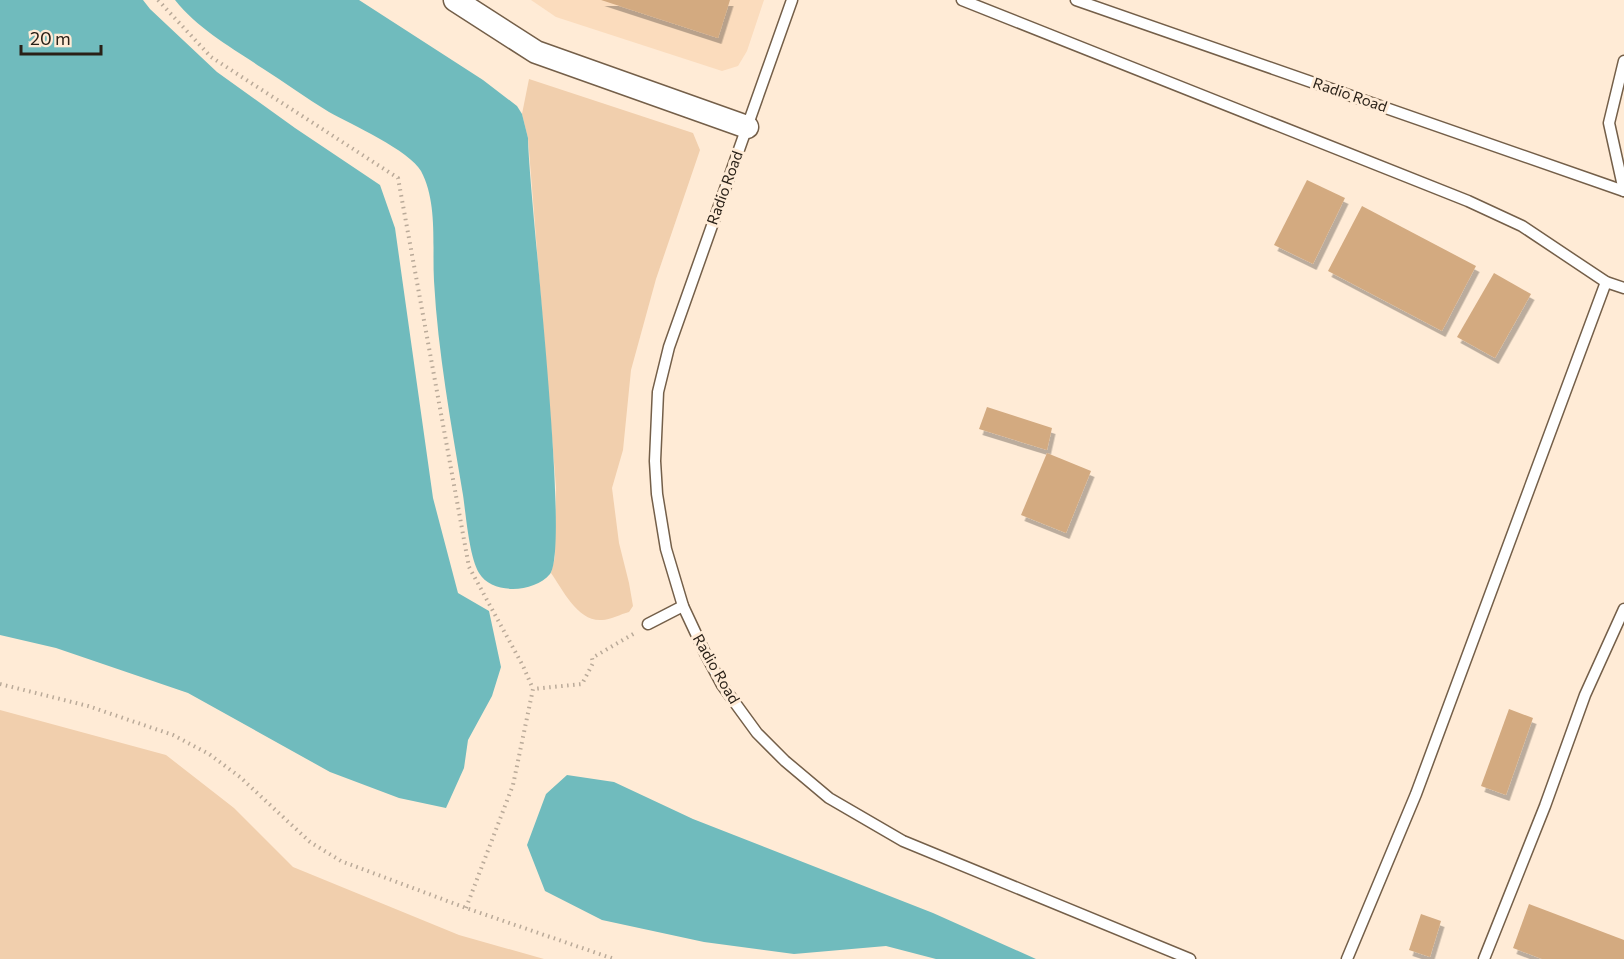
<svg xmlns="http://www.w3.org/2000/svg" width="1624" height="959" font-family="Commissioner,sans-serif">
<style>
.built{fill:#fbdcbd}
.green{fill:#f1cfad}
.water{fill:#70bbbd}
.building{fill:#d3aa80;filter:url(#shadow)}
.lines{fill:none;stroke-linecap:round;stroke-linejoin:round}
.service-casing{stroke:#745f49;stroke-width:13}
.minor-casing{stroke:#745f49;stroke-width:25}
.path{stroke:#baaa99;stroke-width:4;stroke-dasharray:1.5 4.5;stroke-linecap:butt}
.service{stroke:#fff;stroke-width:10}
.minor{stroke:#fff;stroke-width:22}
.labels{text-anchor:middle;stroke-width:6;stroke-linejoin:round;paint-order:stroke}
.street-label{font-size:15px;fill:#292017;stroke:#ffebd6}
</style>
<defs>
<filter id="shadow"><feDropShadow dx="3.5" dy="6" stdDeviation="0" flood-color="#0004"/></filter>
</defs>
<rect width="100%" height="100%" fill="#ffebd6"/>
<!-- built -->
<polygon class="built" points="531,0 764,0 747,51 738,66 722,71 556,17"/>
<!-- green -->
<g class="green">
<path d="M 529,79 L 693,133 L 700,150 L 656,279 L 631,370 L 623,450 L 612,488 L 619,543 L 629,583 L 633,606 L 629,612 C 621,614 610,620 602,620 C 578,622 563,590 551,573 L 555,557 L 556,487 L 528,138 L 522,114 Z"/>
<polygon points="0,710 166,755 234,808 293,867 459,935 544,959 0,959"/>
</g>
<!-- water -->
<g class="water">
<polygon points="0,0 143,0 150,9 217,72 295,128 380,185 395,228 433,498 458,593 489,611 501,667 492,696 468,740 464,768 446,808 399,798 330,772 188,693 56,648 0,635"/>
<path d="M 175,0 L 359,0 L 483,80 L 517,106 L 522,114 L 528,138 C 529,199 571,548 550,574 C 534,593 492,595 479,573 C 469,556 466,515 463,495 C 451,423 438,353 434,281 C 432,246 438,203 421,171 C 410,151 351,124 329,112 C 306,98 284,82 262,68 C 231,47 198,29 175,0 Z"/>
<polygon points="567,775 614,782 693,819 933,913 1036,959 936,959 886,946 794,954 704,942 602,920 545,891 527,845 546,794"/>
</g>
<!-- building -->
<g class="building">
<polygon points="601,0 730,0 718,38"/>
<polygon points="1307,180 1345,198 1313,264 1274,245"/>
<polygon points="1362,206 1476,266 1442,331 1328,271"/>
<polygon points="1494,273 1531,294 1495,358 1457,337"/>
<polygon points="987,407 1052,428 1047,450 979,429"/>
<polygon points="1047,453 1091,471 1066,533 1021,515"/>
<polygon points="1509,709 1533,718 1506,795 1481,786"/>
<polygon points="1529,904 1624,940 1624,959 1542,959 1513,948"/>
<polygon points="1421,914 1441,921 1430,957 1409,950"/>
</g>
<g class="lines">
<!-- service casing -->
<g class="service-casing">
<g id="service">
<polyline points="792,0 669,347 658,392 655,461 657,494 666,549 683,606 705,653 722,685 757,733 785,761 829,798 903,841 1190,959"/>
<polyline points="962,0 1468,201 1522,226 1606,282 1624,288"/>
<polyline points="1076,0 1624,191"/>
<polyline points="1624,61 1609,123 1624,191"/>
<polyline points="648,624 683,606"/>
<polyline points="1347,959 1416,794 1606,282"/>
<polyline points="1484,959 1545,806 1585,695 1624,609"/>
</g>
</g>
<!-- minor casing -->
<g class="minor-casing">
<polyline id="minor" points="455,0 536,52 747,127"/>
</g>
<!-- path -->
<g class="path">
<polyline points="158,0 211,57 398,178 469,567 523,666 533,689"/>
<polyline points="0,684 88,706 173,735 209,754 240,777 310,842 341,861 466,908 614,959"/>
<polyline points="466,908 513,785 533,689 582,684 593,663 592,658 635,633"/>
</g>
<!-- service -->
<use href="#service" class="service"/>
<!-- minor -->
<use href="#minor" class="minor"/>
</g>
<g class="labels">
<!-- street labels -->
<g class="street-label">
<text transform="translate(1350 95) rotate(19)" y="5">Radio Road</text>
<text transform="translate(725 188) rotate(-70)" y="5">Radio Road</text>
<text transform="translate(716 669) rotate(60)" y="5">Radio Road</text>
</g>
</g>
<!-- scale -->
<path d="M21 45v9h80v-9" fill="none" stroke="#292017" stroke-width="3"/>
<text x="30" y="45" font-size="18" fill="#292017" stroke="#ffebd6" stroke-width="4.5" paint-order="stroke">20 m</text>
</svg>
